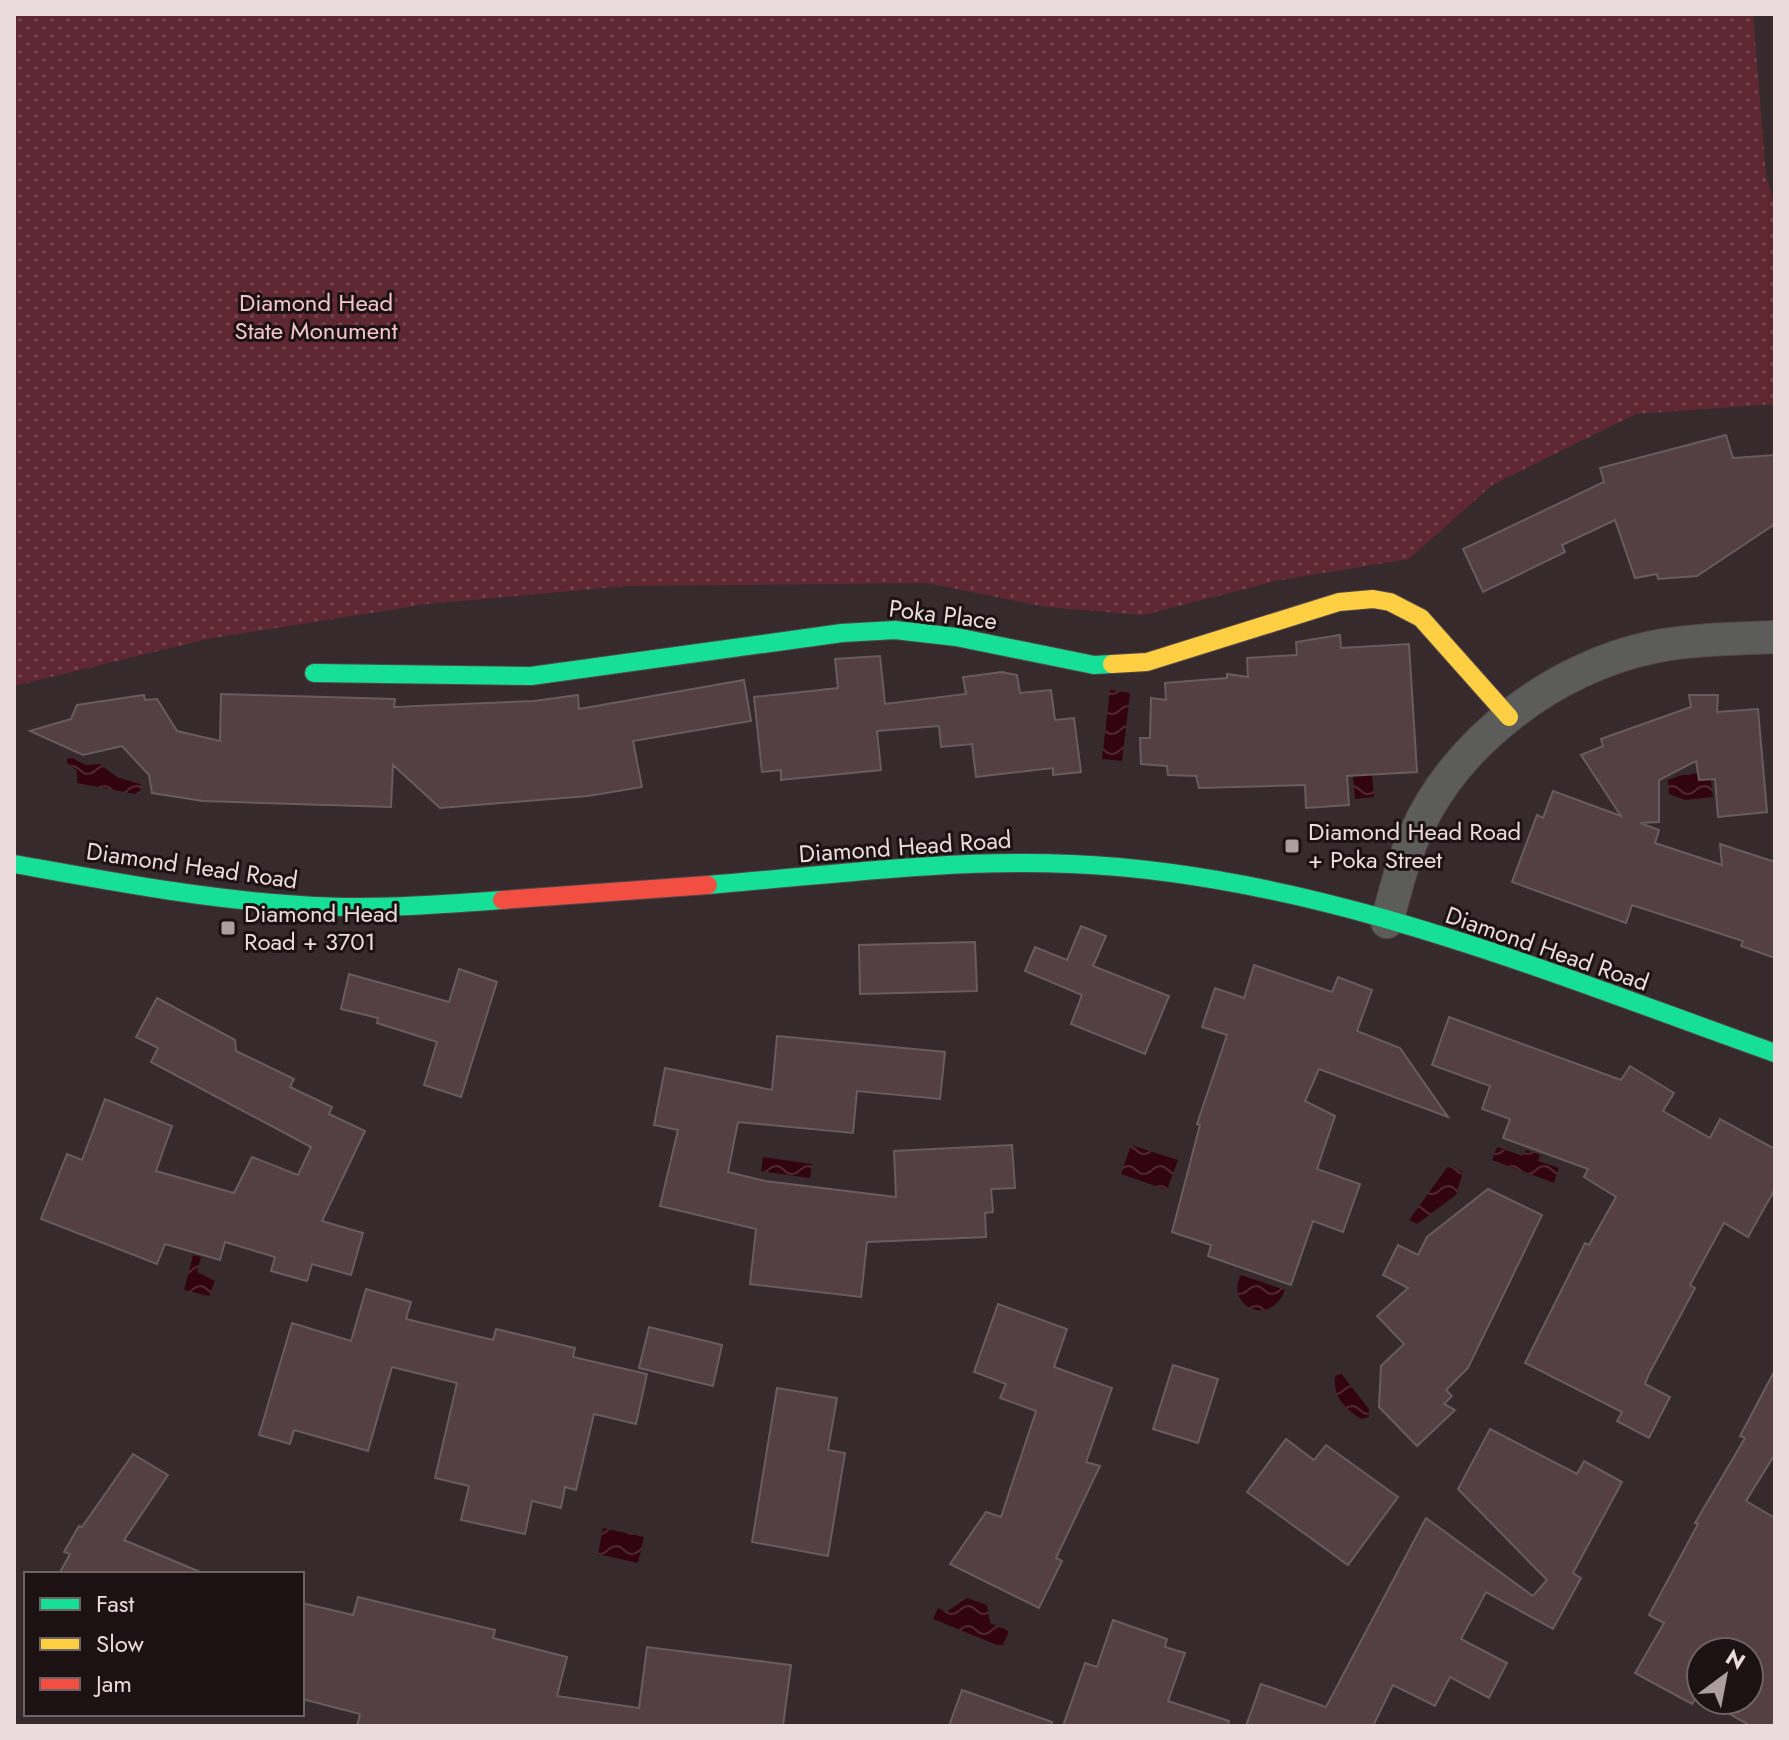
<svg xmlns="http://www.w3.org/2000/svg" width="1789" height="1740" font-family="Jost,sans-serif">
<style>
.park{fill:url(#park-dots)}
.water{fill:url(#water-waves)}
.building{fill:#543f43;stroke:#675c5e;stroke-width:2}
.lines{fill:none;stroke-linecap:round;stroke-linejoin:round}
.street-casing{stroke:#534749;stroke-width:34}
.fast-casing{stroke:#534749;stroke-width:20}
.slow-casing{stroke:#534749;stroke-width:20}
.jam-casing{stroke:#534749;stroke-width:20}
.street{stroke:#5c5d5b;stroke-width:32}
.fast{stroke:#16e098;stroke-width:18}
.slow{stroke:#ffcf43;stroke-width:18}
.jam{stroke:#f24e42;stroke-width:18}
.poi-dot{fill:#ac9d9e;stroke:#1c1113;stroke-width:3}
.labels{text-anchor:middle;stroke-width:6;stroke-linejoin:round;paint-order:stroke}
.park-label{font-size:24px;fill:#f3c5ca;stroke:#1c1113}
.street-label{font-size:24px;fill:#ebdbdc;stroke:#1c1113}
.poi-label{font-size:24px;fill:#ebdbdc;stroke:#1c1113;text-anchor:start}
</style>
<defs>
<pattern id="park-dots" width="8" height="8" patternUnits="userSpaceOnUse" patternTransform="scale(2)"><rect width="8" height="8" fill="#5f2732"/><path d="M2 2h.1M6 6h.1" fill="none" stroke="#76464f" stroke-width="1.8" stroke-linecap="round"/></pattern>
<pattern id="water-waves" width="16" height="10" patternUnits="userSpaceOnUse" patternTransform="scale(2)"><rect width="16" height="10" fill="#320410"/><path d="M0 5q4-4 8 0t8 0" fill="none" stroke="#502832"/></pattern>
</defs>
<rect width="100%" height="100%" fill="#372a2c"/>
<!-- park -->
<polygon class="park" points="14,14 1753,14 1766,176 1775,205 1775,404 1636,414 1492,485 1409,559 1280,580 1143,615 1046,607 927,583 627,586 427,604 207,639 14,686"/>
<!-- water -->
<g class="water">
<polygon points="1110,690 1130,693 1122,761 1102,759"/>
<polygon points="1370,752 1374,797 1355,799 1351,754"/>
<polygon points="72,758 86,765 100,764 117,777 140,784 142,789 135,794 77,783 77,771 67,763 67,759"/>
<polygon points="1710,772 1713,797 1685,800 1669,794 1668,780 1682,775"/>
<polygon points="1131,1145 1178,1160 1167,1190 1121,1174"/>
<polygon points="1497,1147 1523,1156 1526,1150 1540,1155 1538,1161 1559,1168 1554,1183 1492,1160"/>
<polygon points="763,1157 812,1164 810,1178 761,1171"/>
<polygon points="1448,1166 1463,1172 1456,1195 1417,1224 1409,1220"/>
<polygon points="193,1255 201,1257 197,1272 215,1281 209,1296 184,1290"/>
<path d="M 1241,1275 L 1285,1290 C 1270,1329 1224,1305 1241,1275 Z"/>
<path d="M 1340,1372 L 1369,1409 L 1369,1417 L 1361,1419 C 1345,1409 1333,1397 1335,1377 Z"/>
<polygon points="603,1528 644,1537 638,1563 598,1554"/>
<polygon points="967,1598 987,1605 990,1623 1009,1631 1002,1647 933,1619 938,1608 946,1612"/>
</g>
<!-- building -->
<g class="building">
<polygon points="1726,435 1733,458 1775,455 1775,524 1697,576 1658,579 1657,574 1635,578 1615,520 1562,545 1565,552 1483,592 1463,549 1604,482 1600,468"/>
<polygon points="1340,635 1341,648 1409,644 1417,772 1347,776 1349,805 1306,808 1305,785 1199,788 1196,776 1168,775 1167,766 1141,764 1140,738 1150,738 1151,698 1166,700 1165,683 1227,678 1227,674 1248,677 1247,658 1297,655 1296,642"/>
<polygon points="880,656 885,704 966,694 963,677 1002,672 1017,675 1020,693 1051,690 1055,720 1074,718 1081,772 1053,775 1053,768 976,777 972,744 941,747 939,726 877,731 881,770 781,780 781,770 762,772 754,697 838,688 835,659"/>
<polygon points="744,680 751,721 633,741 642,787 588,796 440,808 393,765 391,807 203,801 152,793 149,775 122,746 83,755 30,731 71,719 77,705 144,695 145,700 157,699 177,731 220,741 221,694 395,699 394,707 534,701 578,695 579,709"/>
<polygon points="1689,695 1718,695 1717,712 1758,709 1767,812 1718,817 1715,779 1699,780 1696,761 1659,780 1659,822 1640,823 1659,830 1655,843 1722,865 1720,844 1775,862 1775,958 1741,946 1743,941 1632,905 1626,923 1512,882 1537,815 1543,818 1553,791 1621,816 1581,755 1603,746 1601,739 1691,707"/>
<polygon points="1081,926 1106,936 1093,966 1169,996 1145,1054 1071,1024 1082,995 1025,971 1035,947 1067,960"/>
<polygon points="975,942 977,991 860,994 859,945"/>
<polygon points="1254,965 1332,992 1338,977 1372,990 1357,1031 1400,1048 1448,1117 1319,1069 1305,1101 1335,1116 1317,1169 1360,1184 1343,1232 1313,1221 1291,1285 1208,1256 1211,1245 1172,1232 1200,1125 1197,1124 1227,1035 1202,1027 1215,988 1244,998"/>
<polygon points="459,969 497,982 461,1097 424,1085 437,1042 377,1023 378,1018 341,1009 349,974 449,1002"/>
<polygon points="157,998 235,1040 236,1051 294,1079 290,1087 332,1107 329,1114 365,1131 322,1221 363,1233 351,1275 312,1264 307,1281 271,1271 275,1257 225,1242 220,1260 165,1244 157,1264 41,1219 67,1154 82,1160 105,1099 172,1126 156,1171 234,1193 252,1157 298,1175 311,1147 151,1062 158,1048 136,1037"/>
<polygon points="1449,1017 1621,1080 1630,1066 1674,1093 1663,1111 1710,1138 1720,1119 1775,1149 1775,1189 1748,1237 1724,1223 1690,1285 1695,1288 1649,1374 1645,1384 1670,1397 1649,1438 1617,1421 1622,1412 1525,1363 1585,1243 1589,1245 1616,1197 1584,1177 1588,1169 1503,1138 1510,1119 1482,1109 1490,1086 1432,1065"/>
<polygon points="777,1036 945,1052 940,1099 857,1091 853,1133 738,1122 728,1172 765,1181 896,1197 894,1151 1012,1145 1015,1188 991,1189 993,1212 985,1213 986,1237 867,1242 861,1297 750,1284 756,1229 660,1206 678,1130 654,1125 665,1068 772,1090"/>
<polygon points="1488,1189 1542,1215 1468,1368 1446,1390 1452,1396 1444,1404 1455,1410 1417,1446 1379,1407 1381,1366 1404,1344 1377,1316 1408,1288 1383,1275 1398,1245 1418,1255 1427,1237"/>
<polygon points="366,1289 411,1302 406,1319 493,1340 496,1329 575,1348 573,1357 647,1374 636,1424 594,1414 576,1490 565,1487 561,1508 532,1501 525,1534 461,1520 469,1486 435,1478 457,1383 392,1367 368,1451 294,1430 290,1444 259,1435 292,1323 351,1341"/>
<polygon points="998,1304 1067,1329 1054,1367 1112,1388 1086,1462 1100,1466 1056,1558 1062,1561 1039,1608 950,1564 986,1512 1001,1517 1036,1411 1000,1398 1006,1384 974,1372"/>
<polygon points="649,1327 722,1345 713,1386 639,1368"/>
<polygon points="1173,1365 1218,1379 1198,1443 1153,1429"/>
<polygon points="1775,1370 1775,1454 1746,1501 1775,1518 1775,1726 1751,1726 1705,1700 1749,1700 1749,1652 1701,1652 1701,1698 1697,1696 1692,1704 1635,1673 1664,1623 1649,1615 1698,1524 1695,1523 1745,1438 1740,1436"/>
<polygon points="777,1388 837,1398 828,1450 845,1453 828,1556 752,1542"/>
<polygon points="1490,1429 1577,1474 1584,1461 1622,1482 1573,1573 1581,1578 1553,1629 1486,1592 1461,1639 1507,1663 1489,1698 1450,1677 1435,1706 1393,1685 1373,1726 1246,1726 1261,1684 1326,1707 1426,1518 1533,1596 1547,1580 1458,1489"/>
<polygon points="1286,1439 1314,1460 1326,1445 1398,1497 1348,1565 1247,1492"/>
<polygon points="133,1454 168,1475 124,1540 205,1574 59,1574 70,1554 64,1552 79,1526 82,1527"/>
<polygon points="358,1597 495,1630 493,1638 567,1657 557,1696 639,1708 647,1647 791,1665 783,1726 357,1726 360,1714 302,1699 302,1603 353,1615"/>
<polygon points="1113,1620 1167,1639 1165,1647 1185,1653 1168,1701 1229,1721 1228,1726 1063,1726 1085,1663 1097,1667"/>
<polygon points="962,1690 1052,1722 1051,1726 949,1726"/>
</g>
<g class="lines">
<!-- street casing -->
<g class="street-casing">
<path id="street" d="M 1387,922 C 1395,892 1402,862 1415,834 C 1455,742 1555,667 1653,647 C 1693,639 1734,639 1775,637"/>
</g>
<!-- fast casing -->
<g class="fast-casing">
<g id="fast">
<polyline points="314,673 531,676 842,633 895,630 956,637 1094,665 1112,664"/>
<path d="M 14,864 C 109,881 203,899 300,905 C 367,910 435,905 502,900"/>
<path d="M 708,885 C 828,875 950,859 1071,864 C 1316,874 1547,972 1775,1053"/>
</g>
</g>
<!-- slow casing -->
<g class="slow-casing">
<polyline id="slow" points="1112,664 1147,662 1339,602 1373,599 1390,602 1421,618 1509,717"/>
</g>
<!-- jam casing -->
<g class="jam-casing">
<polyline id="jam" points="502,900 708,885"/>
</g>
<!-- street -->
<use href="#street" class="street"/>
<!-- fast -->
<use href="#fast" class="fast"/>
<!-- slow -->
<use href="#slow" class="slow"/>
<!-- jam -->
<use href="#jam" class="jam"/>
</g>
<!-- markers -->
<g class="poi-dot">
<rect x="1284" y="838" width="16" height="16" rx="4"/>
<rect x="220" y="920" width="16" height="16" rx="4"/>
</g>
<g class="labels">
<!-- park labels -->
<g class="park-label">
<text x="316" y="311">Diamond Head<tspan x="316" dy="28">State Monument</tspan></text>
</g>
<!-- street labels -->
<g class="street-label">
<text transform="translate(943 615) rotate(7)" y="8">Poka Place</text>
<text transform="translate(905 847) rotate(-4)" y="8">Diamond Head Road</text>
<text transform="translate(192 866) rotate(8)" y="8">Diamond Head Road</text>
<text transform="translate(1547 949) rotate(19)" y="8">Diamond Head Road</text>
</g>
<!-- poi labels -->
<g class="poi-label">
<text x="1308" y="840">Diamond Head Road<tspan x="1308" dy="28">+ Poka Street</tspan></text>
<text x="244" y="922">Diamond Head<tspan x="244" dy="28">Road + 3701</tspan></text>
</g>
</g>
<!-- border -->
<rect width="1789" height="1740" fill="none" stroke="#ebdbdc" stroke-width="32"/>
<!-- legend -->
<rect x="24" y="1572" width="280" height="144" fill="#1c1113" stroke="#6f6263" stroke-width="2"/>
<rect x="40" y="1598" width="40" height="12" fill="#16e098" stroke="#6f6263" stroke-width="2"/>
<text x="96" y="1612" font-size="24" fill="#ebdbdc">Fast</text>
<rect x="40" y="1638" width="40" height="12" fill="#ffcf43" stroke="#6f6263" stroke-width="2"/>
<text x="96" y="1652" font-size="24" fill="#ebdbdc">Slow</text>
<rect x="40" y="1678" width="40" height="12" fill="#f24e42" stroke="#6f6263" stroke-width="2"/>
<text x="96" y="1692" font-size="24" fill="#ebdbdc">Jam</text>
<!-- north arrow -->
<g transform="translate(1725 1676) rotate(32)"><circle r="38" fill="#1c1113" stroke="#6f6263" stroke-width="2"/>
<path d="M0-6L14 30L0 20L-14 30Z" fill="#ac9d9e"/>
<text y="-12" font-size="22" font-weight="bold" text-anchor="middle" fill="#ebdbdc">N</text>
</g>
</svg>
